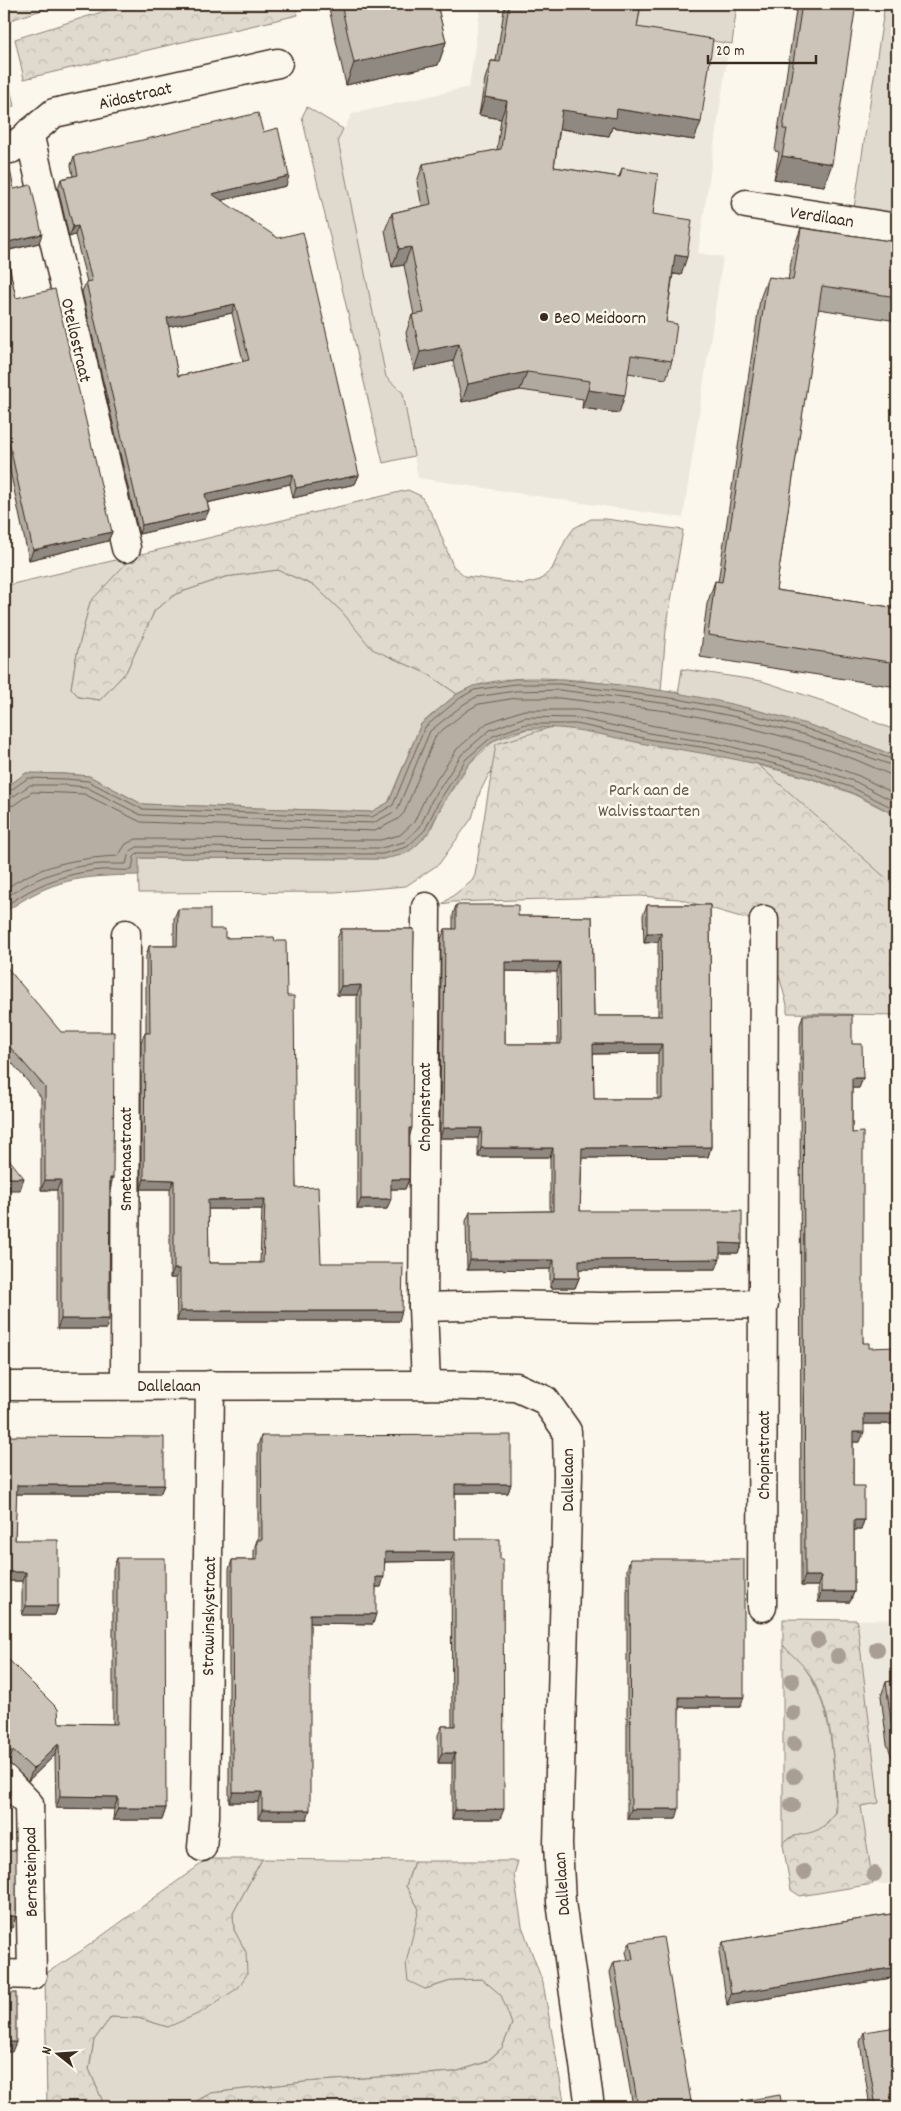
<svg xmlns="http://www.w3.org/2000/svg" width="901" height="2111" font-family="Dekko,sans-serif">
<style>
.built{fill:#ede8dd}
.green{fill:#dfd9ce;stroke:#8d8276}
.forest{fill:url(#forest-crowns);stroke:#8d8276}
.water{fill:#b6aea2;stroke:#85796d}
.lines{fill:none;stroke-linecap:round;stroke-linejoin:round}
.shore{stroke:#6c5f53;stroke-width:1}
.minor-casing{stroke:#3b2a1e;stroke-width:31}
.minor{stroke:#fbf7ec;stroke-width:28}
.tree{fill:#a89e93}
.wall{fill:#afa99f;stroke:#3b2a1e;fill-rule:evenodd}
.shaded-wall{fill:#8f8982;stroke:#3b2a1e}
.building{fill:#ccc4b9;stroke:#3b2a1e;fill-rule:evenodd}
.poi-dot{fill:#3b2a1e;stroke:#fbf7ec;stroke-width:2}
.labels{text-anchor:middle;stroke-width:5;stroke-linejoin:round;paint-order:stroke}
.street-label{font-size:18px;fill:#3b2a1e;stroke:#fbf7ec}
.poi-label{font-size:18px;fill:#3b2a1e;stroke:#fbf7ec;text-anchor:start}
.park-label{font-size:18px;fill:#64564a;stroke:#fbf7ec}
</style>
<defs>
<pattern id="forest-crowns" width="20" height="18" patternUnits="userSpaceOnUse" patternTransform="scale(1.25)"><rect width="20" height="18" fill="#dfd9ce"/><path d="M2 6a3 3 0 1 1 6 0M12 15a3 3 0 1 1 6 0" fill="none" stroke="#c0bab0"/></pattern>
</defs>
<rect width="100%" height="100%" fill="#fbf7ec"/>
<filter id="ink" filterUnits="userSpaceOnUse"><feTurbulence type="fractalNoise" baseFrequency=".02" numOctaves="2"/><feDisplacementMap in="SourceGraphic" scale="10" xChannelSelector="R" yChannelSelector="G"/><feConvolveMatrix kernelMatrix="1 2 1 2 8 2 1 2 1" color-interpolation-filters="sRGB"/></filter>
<g filter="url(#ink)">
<!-- built -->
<g class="built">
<polygon points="481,4 564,4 633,32 729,46 698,253 723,257 683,518 418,478 403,393 386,377 338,140 352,114 469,87"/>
<polygon points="897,1619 897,1882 880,1885 879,1883 873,1884 861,1805 879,1803 857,1620"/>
</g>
<!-- green -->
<g class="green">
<polygon points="564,4 737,4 732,44 633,29"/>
<polygon points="885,4 897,4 897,214 854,208"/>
<polygon points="307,107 343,129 338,140 386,377 403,393 414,456 383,463 302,117"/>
<polygon points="133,556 90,603 76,658 71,688 79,697 100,700 126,672 155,610 176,594 225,577 278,570 315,586 390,657 428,674 457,694 421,724 388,803 371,812 142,804 89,776 65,774 26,773 4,789 4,586"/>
<path d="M 682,669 L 762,681 L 823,701 L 897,731 L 897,757 C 827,727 753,709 678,694 Z"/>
<polygon points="527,729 575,729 500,765 489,774 480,792 472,818 439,864 406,886 335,892 139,893 138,858 383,859 429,833 442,805 470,763 495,740"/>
<polygon points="714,754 809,778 851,793 897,816 897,967"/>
<path d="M 783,1645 C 789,1652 797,1657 802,1664 C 834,1707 834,1761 835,1812 C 829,1820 824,1828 815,1832 C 804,1837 789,1832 783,1845 Z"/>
<polygon points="262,1859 414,1861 406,1886 419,1909 414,1935 425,1989 454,1980 482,1979 502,1995 512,2024 502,2048 486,2062 455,2072 305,2082 211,2093 186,2107 105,2107 89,2069 94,2040 111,2017 138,2018 168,2027 246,1953 234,1930 233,1913"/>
</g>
<!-- forest -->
<g class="forest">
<polygon points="4,4 61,4 4,22"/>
<polygon points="127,4 305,4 296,6 298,15 24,79 15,39"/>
<polygon points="4,60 14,106 4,109 4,59"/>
<path d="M 408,490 L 421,496 L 435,520 L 453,566 L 465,576 L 524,584 L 540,580 L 552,569 L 566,539 L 574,528 L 591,519 L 606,519 L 683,530 L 666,630 L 661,691 C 602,684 510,664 457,694 L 428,674 L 372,649 L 343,613 L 315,586 L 278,570 L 225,577 L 176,594 L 155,610 L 126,672 L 100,700 L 79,697 L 71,688 L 76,658 L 90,602 L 133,556 Z"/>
<polygon points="674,690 897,888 897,1336 895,1336 895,1015 787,1013 787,1005 765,924 679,899 640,896 453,902 442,904 472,881 475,875 496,744"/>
<path d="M 783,1619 L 857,1620 L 879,1803 L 861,1806 L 873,1884 L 800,1896 L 791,1890 L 783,1845 C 790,1830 814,1839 828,1822 C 830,1819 833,1816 835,1813 C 838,1805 832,1737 829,1726 C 826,1710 820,1693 812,1679 C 805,1665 793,1657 783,1645 Z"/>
<polygon points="208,1859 262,1859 233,1913 234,1930 246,1952 247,1974 238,1988 200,2013 168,2027 138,2018 111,2017 94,2040 89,2069 105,2107 47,2107 45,1974 81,1951"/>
<polygon points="414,1861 518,1861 514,1875 522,1926 543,1983 565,2107 186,2107 211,2093 305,2082 455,2072 487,2062 502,2048 512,2024 501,1995 482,1979 454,1980 425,1989 408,1981 406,1963 419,1909 406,1886"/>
</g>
<!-- water -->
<path class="water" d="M 515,679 C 639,678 782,708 897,757 L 897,816 C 882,808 866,799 850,792 C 786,767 718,755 651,745 C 604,737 540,713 495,740 C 472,754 456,781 443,804 C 432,822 429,837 411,850 C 404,856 391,857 383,859 L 139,858 L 139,875 C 81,876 52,878 4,913 L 4,789 L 26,773 L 65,774 L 89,776 L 142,804 L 371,812 L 389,802 L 421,724 L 457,694 L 473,686 Z"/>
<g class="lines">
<!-- shore -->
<g class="shore">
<polyline points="4,793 8,792 28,778 65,779 88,781 142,809 372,817 393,805 425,727 460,698 474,690 515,684 560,684 678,699 742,712 807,729 897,761"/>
<polyline points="4,799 11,798 30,785 65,785 86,787 141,815 373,823 394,812 398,808 430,731 464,704 476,697 515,691 560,690 677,705 741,718 806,735 897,767"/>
<polyline points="4,807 14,805 32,792 64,793 84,794 141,822 375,831 398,819 404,813 436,735 468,710 479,704 516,698 559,698 675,712 739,725 804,742 854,759 889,774 897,775"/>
<path d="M 4,890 C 38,865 77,858 118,856 L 126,844 L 136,839 L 380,840 L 400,835 L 414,822 L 426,796 L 457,749 L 487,723 L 524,710 L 578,710 L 655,726 L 718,736 L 815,760 L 859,776 L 897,795"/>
<path d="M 4,899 C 32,878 66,866 102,864 C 110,864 118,864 126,864 L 129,852 L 137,847 L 381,848 L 404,842 L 420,827 L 432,800 L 462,754 L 490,730 L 525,717 L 577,718 L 654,734 L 716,743 L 813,767 L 856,782 L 897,803"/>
<path d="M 4,907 C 33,886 64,873 101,870 C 111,869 122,871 132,870 L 134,857 L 138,853 L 382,854 L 407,847 L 425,830 L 438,803 L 466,759 L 493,736 L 526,724 L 576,724 L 653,740 L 715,749 L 811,773 L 853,788 L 897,810"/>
</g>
<!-- minor casing -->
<g class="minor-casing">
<g id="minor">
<polyline points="29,133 126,548"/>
<polyline points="4,150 11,149 54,113 278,63"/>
<polyline points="746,204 897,228"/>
<polyline points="426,907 423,1307 503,1305 601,1307 764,1304"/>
<polyline points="423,1307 426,1385"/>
<polyline points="125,1385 126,934"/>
<polyline points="4,1386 426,1385 516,1387 545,1400 567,1431 568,1474 558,1844 561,1902 590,2107"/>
<polyline points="762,1607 764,920"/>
<polyline points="4,1778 29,1804 32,1975 4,1974"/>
<polyline points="202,1847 205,1817 210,1385"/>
</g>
</g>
<!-- minor -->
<use href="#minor" class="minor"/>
</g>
<!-- trees -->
<g class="tree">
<circle cx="818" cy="1640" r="8"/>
<circle cx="877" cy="1649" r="8"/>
<circle cx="838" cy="1656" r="8"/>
<circle cx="792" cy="1681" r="8"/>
<circle cx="793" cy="1713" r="8"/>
<circle cx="794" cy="1744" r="8"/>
<circle cx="794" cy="1776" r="8"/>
<circle cx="792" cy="1805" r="8"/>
<circle cx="804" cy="1872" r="8"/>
<circle cx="874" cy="1874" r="8"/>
</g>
<!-- wall -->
<g class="wall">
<polygon points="328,4 437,4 446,42 438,65 346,85"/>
<polygon points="506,4 641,4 637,27 694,140 612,127 609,136 560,129 554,167 619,177 622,168 653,214 681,275 673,274 666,322 672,361 666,379 628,373 619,413 582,408 583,399 520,390 462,402 453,361 414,370 406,333 412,315 414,315 404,265 392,267 385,230 392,213 422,206 417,182 423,164 497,150 501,119 479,115 485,79 491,61 496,61 504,10"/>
<polygon points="797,4 856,4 824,186 774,179 779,152 775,151"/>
<path d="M 263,132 L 286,186 L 222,200 L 359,475 L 355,484 L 293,498 L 290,484 L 207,503 L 209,510 L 205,519 L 139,534 L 82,292 L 86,282 L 87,282 L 75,235 L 69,237 L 58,188 L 61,179 L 73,176 L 71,165 L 74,156 ZM 232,313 L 243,361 L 178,376 L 168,327 Z"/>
<polygon points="4,172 14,189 39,243 6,251 16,298 112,532 108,541 29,560 6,452 4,452"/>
<polygon points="801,228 897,242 897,321 818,309 776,590 897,608 897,687 700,657 707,604 715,581 718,582 760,299 768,277 788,280 793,250"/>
<path d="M 456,905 L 518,916 L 592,917 L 594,1016 L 658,1016 L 658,942 L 644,943 L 643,915 L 647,905 L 710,905 L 711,1147 L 708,1157 L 582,1158 L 580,1211 L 742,1244 L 738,1253 L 720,1253 L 716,1269 L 579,1269 L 579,1278 L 575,1288 L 550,1288 L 550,1269 L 467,1270 L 466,1221 L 470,1212 L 550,1211 L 550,1157 L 478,1157 L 478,1138 L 440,1138 L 441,939 L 445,929 L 453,929 L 453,915 ZM 505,971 L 557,972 L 558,1044 L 505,1044 ZM 658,1053 L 658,1099 L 594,1099 L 593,1054 Z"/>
<path d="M 178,909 L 210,929 L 225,938 L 275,941 L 287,996 L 296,1188 L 321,1263 L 399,1321 L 177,1321 L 176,1278 L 170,1278 L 170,1189 L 141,1189 L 141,1042 L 145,1033 L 146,1033 L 146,956 L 149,946 L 174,946 L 174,918 ZM 208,1209 L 262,1209 L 260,1263 L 209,1263 Z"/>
<polygon points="341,929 414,929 409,1138 409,1179 405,1189 391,1189 387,1209 357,1209 357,995 337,995 337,939"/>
<polygon points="4,964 110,1188 106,1329 57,1329 57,1190 41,1190 41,1097 6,1056 4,1057"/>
<polygon points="803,1015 852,1044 863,1078 859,1088 852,1088 852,1133 863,1343 869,1348 897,1424 864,1424 860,1442 853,1442 853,1486 864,1520 861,1530 854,1530 854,1592 850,1602 818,1602 818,1586 801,1586 800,1025"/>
<polygon points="4,1436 164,1485 160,1494 16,1494 15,1540 58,1606 55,1615 22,1615 22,1581 4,1581"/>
<polygon points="261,1436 511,1484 508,1493 455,1493 455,1539 500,1819 452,1819 452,1763 438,1763 438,1735 442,1726 452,1726 451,1561 385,1562 381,1587 376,1587 373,1624 310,1623 307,1819 258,1819 258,1802 229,1802 229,1569 232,1560 254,1560 254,1549 257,1540 258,1540 258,1445"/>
<polygon points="117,1558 166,1808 162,1820 113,1820 114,1809 56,1808 55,1755 28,1781 9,1763 4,1655 59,1723 113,1724 113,1569"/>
<polygon points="630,1559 740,1707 679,1707 676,1819 627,1819 627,1569"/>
<polygon points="897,1680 897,1770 887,1744 881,1696 886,1682"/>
<polygon points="897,1913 897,1977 727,2005 719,1952 723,1942"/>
<polygon points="630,1942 692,2107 633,2107 610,1972 614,1962 628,1960 626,1952"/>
<polygon points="864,2032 897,2107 870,2107 860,2042"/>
</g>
<!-- shaded-wall -->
<g class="shaded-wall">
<polygon points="446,42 438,65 346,85 354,63"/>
<polygon points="485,97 507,101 501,119 479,115"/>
<polygon points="617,109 701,122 694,140 612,127 609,136 556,128 562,110"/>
<polygon points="782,156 832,164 824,186 774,179"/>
<polygon points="289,176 286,186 209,203 212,194"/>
<polygon points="78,226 75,235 69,237 73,227"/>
<polygon points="42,234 39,243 4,251 4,243"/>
<polygon points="411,247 404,265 392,267 399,249"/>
<polygon points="675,255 687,257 681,275 669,273"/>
<polygon points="235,304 232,313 163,328 167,318"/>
<polygon points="459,344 453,361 414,370 420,352"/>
<polygon points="527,372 520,390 462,402 468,384"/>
<polygon points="588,390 625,395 619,413 582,408"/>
<polygon points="9,442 6,452 4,452 4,443"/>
<polygon points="293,474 290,484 202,504 205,494"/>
<polygon points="359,475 355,484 293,498 296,488"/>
<polygon points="209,510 205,519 139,534 142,525"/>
<polygon points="112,532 108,541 29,560 33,550"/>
<polygon points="647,933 661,933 658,942 644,943"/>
<polygon points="505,962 560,962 557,972 501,971"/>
<polygon points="361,985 357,995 337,995 341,986"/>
<polygon points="593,1044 662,1044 658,1053 590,1054"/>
<polygon points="9,1046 6,1056 4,1057 4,1050"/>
<polygon points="852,1078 863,1078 859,1088 848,1088"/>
<polygon points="409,1128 412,1128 409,1138"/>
<polygon points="443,1128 482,1128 478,1138 440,1138"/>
<polygon points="711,1147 708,1157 579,1158 582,1148"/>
<polygon points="481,1148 553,1148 550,1157 478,1157"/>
<polygon points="4,1178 24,1178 20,1190 4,1190"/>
<polygon points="110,1178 113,1178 110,1188"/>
<polygon points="144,1179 174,1180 170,1189 141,1189"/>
<polygon points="391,1179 409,1179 405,1189 387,1189"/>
<polygon points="45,1180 61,1180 57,1190 41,1190"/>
<polygon points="265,1199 262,1209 205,1209 208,1200"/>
<polygon points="361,1199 391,1199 387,1209 357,1209"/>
<polygon points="720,1243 742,1244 738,1253 716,1253"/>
<polygon points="720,1259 716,1269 576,1269 579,1260"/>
<polygon points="470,1260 554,1260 550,1269 467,1270"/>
<polygon points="174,1269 180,1269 176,1278 170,1278"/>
<polygon points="554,1278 579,1278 575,1288 550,1288"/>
<polygon points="180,1311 402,1311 399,1321 177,1321"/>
<polygon points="61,1319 109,1319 106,1329 57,1329"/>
<polygon points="864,1414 897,1414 897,1424 860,1424"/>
<polygon points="853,1432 864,1432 860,1442 849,1442"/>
<polygon points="455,1484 511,1484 508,1493 451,1493"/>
<polygon points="17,1485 164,1485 160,1494 13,1494"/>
<polygon points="854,1520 864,1520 861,1530 850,1530"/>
<polygon points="385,1552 455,1552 451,1561 381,1562"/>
<polygon points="4,1572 26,1572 22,1581 4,1581"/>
<polygon points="805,1576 821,1576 818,1586 801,1586"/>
<polygon points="376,1577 384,1577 381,1587 373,1587"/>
<polygon points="821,1592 854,1592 850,1602 818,1602"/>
<polygon points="26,1606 58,1606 55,1615 22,1615"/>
<polygon points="310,1614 376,1614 373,1624 307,1623"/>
<polygon points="679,1697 744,1697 740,1707 675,1707"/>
<polygon points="59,1743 55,1755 28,1781 33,1769"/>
<polygon points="5,1751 13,1751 9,1763 4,1763 4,1752"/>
<polygon points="442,1753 455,1753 452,1763 438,1763"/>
<polygon points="10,1791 6,1802 4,1804 4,1797"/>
<polygon points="233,1792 262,1792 258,1802 229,1802"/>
<polygon points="60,1796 118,1797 114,1809 56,1808"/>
<polygon points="118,1808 166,1808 162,1820 113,1820"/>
<polygon points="504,1809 500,1819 452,1819 455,1810"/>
<polygon points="631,1809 679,1809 676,1819 627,1819"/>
<polygon points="262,1810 310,1810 307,1819 258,1819"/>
<polygon points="4,1916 16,1916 12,1928 4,1928"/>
<polygon points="897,1967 897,1977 727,2005 731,1994"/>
<polygon points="4,2042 16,2042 12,2052 4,2052"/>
</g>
<!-- building -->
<g class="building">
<polygon points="341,4 437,4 446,42 354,63"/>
<polygon points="509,4 641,4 637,27 713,39 701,122 617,109 616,118 562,110 554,167 620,177 622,168 658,174 653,214 692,220 687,257 675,255 666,322 677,324 672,361 631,355 625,395 588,390 590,381 527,372 468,384 459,344 420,352 412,315 424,313 411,247 399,249 392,213 431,204 423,164 501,149 507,101 485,97 491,61 500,62"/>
<polygon points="802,4 856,4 832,164 782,156 787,129 783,129"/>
<path d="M 258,113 L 263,132 L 278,128 L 289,176 L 212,194 L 278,238 L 303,232 L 359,475 L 296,488 L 293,474 L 205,494 L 209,510 L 142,525 L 86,282 L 92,281 L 78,226 L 73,227 L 61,179 L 78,175 L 74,156 ZM 235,304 L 249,360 L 178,376 L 167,318 Z"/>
<polygon points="10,170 14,189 31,185 42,234 4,243 16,298 55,289 112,532 33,550 9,442 4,443 4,172"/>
<polygon points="801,228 897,242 897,297 822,286 776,590 897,608 897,663 708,635 715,581 722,582 768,277 793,280"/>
<path d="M 456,905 L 518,905 L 518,916 L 592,917 L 594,1016 L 662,1016 L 661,933 L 647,933 L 647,905 L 710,905 L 711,1147 L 582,1148 L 580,1211 L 742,1211 L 742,1244 L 720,1243 L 720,1259 L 579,1260 L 579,1278 L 554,1278 L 554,1260 L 470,1260 L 470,1212 L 553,1211 L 553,1148 L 481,1148 L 482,1128 L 443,1128 L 445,929 L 456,929 ZM 505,962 L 560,962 L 561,1044 L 505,1044 ZM 593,1044 L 662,1044 L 662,1099 L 594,1099 Z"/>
<path d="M 178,909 L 210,909 L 210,929 L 225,929 L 225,938 L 274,937 L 275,941 L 286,941 L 287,996 L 294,996 L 296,1188 L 318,1187 L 321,1263 L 403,1263 L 402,1311 L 180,1311 L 180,1269 L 174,1269 L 174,1180 L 144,1179 L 145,1033 L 150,1033 L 149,946 L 177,946 ZM 265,1199 L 263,1263 L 209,1263 L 208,1200 Z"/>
<polygon points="341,929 414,929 412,1128 409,1128 409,1179 391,1179 391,1199 361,1199 361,985 341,986"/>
<polygon points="4,964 61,1032 114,1032 113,1178 110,1178 109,1319 61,1319 61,1180 45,1180 45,1087 9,1046 4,1050"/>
<polygon points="803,1015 852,1015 852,1044 862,1044 863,1078 852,1078 852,1133 863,1132 863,1343 869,1343 869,1348 897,1347 897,1414 864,1414 864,1432 853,1432 853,1486 864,1486 864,1520 854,1520 854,1592 821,1592 821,1576 805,1576"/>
<polygon points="4,1153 24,1178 4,1178"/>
<polygon points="511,1435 511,1484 455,1484 455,1539 500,1539 500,1559 503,1559 504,1809 455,1810 455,1753 442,1753 442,1726 455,1726 455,1552 385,1552 384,1577 376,1577 376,1614 310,1614 310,1810 262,1810 262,1792 233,1792 232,1560 257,1560 257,1540 262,1540 261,1436"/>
<polygon points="4,1436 164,1437 164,1485 17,1485 15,1540 58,1540 58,1606 26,1606 26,1572 4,1572"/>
<polygon points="117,1558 165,1558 166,1808 118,1808 118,1797 60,1796 59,1743 33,1769 13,1751 5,1751 4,1752 4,1655 58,1709 59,1723 117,1724"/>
<polygon points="630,1559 744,1559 744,1697 679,1697 679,1809 631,1809"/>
<polygon points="897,1680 897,1743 892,1729 886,1682"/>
<polygon points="4,1783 10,1791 4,1797"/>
<rect x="4" y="1851" width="12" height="65"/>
<polygon points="897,1913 897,1967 731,1994 723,1942"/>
<polygon points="663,1937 692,2107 638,2107 614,1962 633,1959 630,1942"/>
<rect x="4" y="1993" width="12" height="49"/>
<polygon points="897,2027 897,2107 876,2107 864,2032"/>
<polygon points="780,2095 782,2107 706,2107"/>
</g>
</g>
<!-- markers -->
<circle class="poi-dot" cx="544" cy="317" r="5"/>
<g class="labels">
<!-- street labels -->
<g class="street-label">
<text transform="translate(135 95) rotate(-13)" y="6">Aïdastraat</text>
<text transform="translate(822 216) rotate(9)" y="6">Verdilaan</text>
<text transform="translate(77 340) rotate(77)" y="6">Otellostraat</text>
<text transform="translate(424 1107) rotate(-90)" y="6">Chopinstraat</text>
<text transform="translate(125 1159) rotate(-90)" y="6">Smetanastraat</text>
<text x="169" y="1391">Dallelaan</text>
<text transform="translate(763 1455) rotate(-90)" y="6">Chopinstraat</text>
<text transform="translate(567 1480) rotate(-90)" y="6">Dallelaan</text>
<text transform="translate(208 1616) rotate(-89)" y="6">Strawinskystraat</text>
<text transform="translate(30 1872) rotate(-91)" y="6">Bernsteinpad</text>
<text transform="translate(561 1884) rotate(-94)" y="6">Dallelaan</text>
</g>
<!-- poi labels -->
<g class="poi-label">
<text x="554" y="323">BeO Meidoorn</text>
</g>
<!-- park labels -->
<g class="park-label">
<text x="649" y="795">Park aan de<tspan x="649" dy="21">Walvisstaarten</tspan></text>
</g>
</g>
<!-- margin -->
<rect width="901" height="2111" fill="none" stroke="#fbf7ec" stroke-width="20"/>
<rect x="10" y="10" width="881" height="2091" fill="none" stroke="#3b2a1e" stroke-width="2" filter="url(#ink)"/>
<!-- north arrow -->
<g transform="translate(58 2054) rotate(287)" stroke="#fbf7ec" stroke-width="4" paint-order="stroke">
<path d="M0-4L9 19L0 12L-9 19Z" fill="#3b2a1e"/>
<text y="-8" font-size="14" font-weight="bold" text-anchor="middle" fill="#3b2a1e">N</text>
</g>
<!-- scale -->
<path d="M708 55v8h108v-8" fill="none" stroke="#3b2a1e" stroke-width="2.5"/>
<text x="716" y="55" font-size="15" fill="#3b2a1e" stroke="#fbf7ec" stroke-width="4" paint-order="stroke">20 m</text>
</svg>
